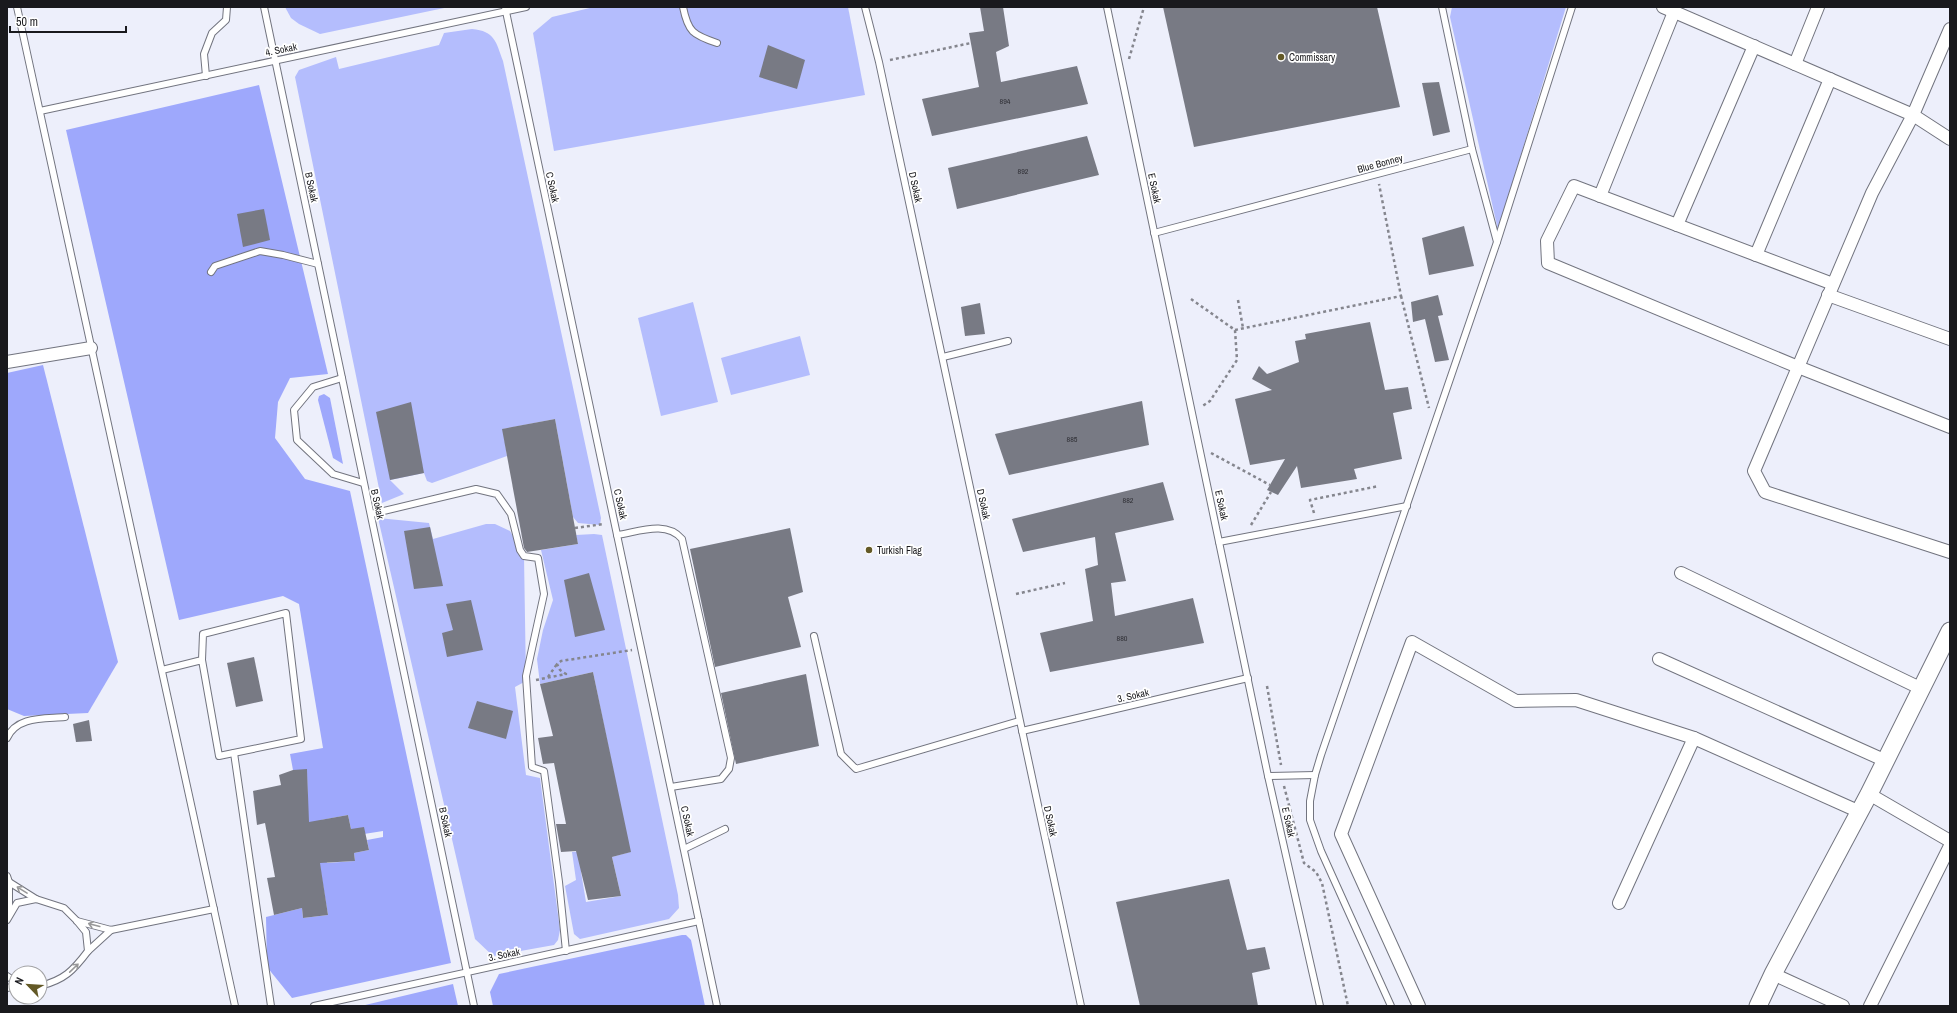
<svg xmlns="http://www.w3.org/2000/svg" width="1957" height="1013" font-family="'Archivo Narrow',sans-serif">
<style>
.green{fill:#b4bdfd}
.forest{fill:#9ea8fc}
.building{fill:#787a84}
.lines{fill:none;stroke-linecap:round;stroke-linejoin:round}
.service-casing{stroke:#72747f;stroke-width:8}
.minor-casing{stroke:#72747f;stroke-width:14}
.secondary-casing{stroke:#72747f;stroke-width:19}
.path{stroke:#85868e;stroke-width:2.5;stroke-dasharray:3 3;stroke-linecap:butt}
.service{stroke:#fff;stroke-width:6}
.minor{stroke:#fff;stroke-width:12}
.secondary{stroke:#fff;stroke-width:17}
.oneway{stroke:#989899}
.poi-dot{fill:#635926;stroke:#fff;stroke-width:1.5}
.labels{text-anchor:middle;stroke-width:3.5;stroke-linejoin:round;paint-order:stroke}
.number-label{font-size:8px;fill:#313137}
.street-label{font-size:10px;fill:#19191d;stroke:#fff}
.poi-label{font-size:10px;fill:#19191d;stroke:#fff;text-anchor:start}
</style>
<rect width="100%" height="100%" fill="#edeffb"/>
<!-- green -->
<g class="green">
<polygon points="285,7 449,7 320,34 299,24 291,18"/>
<polygon points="594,7 848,7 865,95 554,151 533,33 552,17"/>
<polygon points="1452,7 1566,7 1498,230 1450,17"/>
<path d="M 472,29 C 495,31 496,42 503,61 L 601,518 L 600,525 L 578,523 L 573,517 L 555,419 L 503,429 L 507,456 L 432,483 L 427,481 L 424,473 L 390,480 L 404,494 L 382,503 L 295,77 L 299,70 L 336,57 L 339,69 L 439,45 L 444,33 Z"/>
<polygon points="693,302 718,402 661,416 638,318"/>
<polygon points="800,336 810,375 731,395 721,358"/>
<polygon points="378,518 429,523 433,539 486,524 495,524 510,531 524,556 526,681 515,687 526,775 540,778 560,930 558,940 554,945 493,956 475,939"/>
<polygon points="594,534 602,535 678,895 679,908 669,919 580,939 574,934 565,886 576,880 572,852 583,851 581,872 586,902 621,896 612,857 630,852 593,672 540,684 537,659 543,630 553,600 541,550 578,544 576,535"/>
</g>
<!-- forest -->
<g class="forest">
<polygon points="259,85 328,374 290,378 278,402 275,438 305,479 350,491 451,963 292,998 267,967 266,917 302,908 303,918 328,915 317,849 324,846 327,863 355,861 354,853 369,850 367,840 383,837 383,831 364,834 351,829 348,815 321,820 322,835 297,840 308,818 307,770 293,770 290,754 323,748 299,604 283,596 179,620 66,130"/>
<polygon points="43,365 118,662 88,713 24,716 7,709 7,373"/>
<polygon points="324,394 330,398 343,464 333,458 318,400 319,396"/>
<polygon points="682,935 686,935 691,940 705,1006 493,1006 490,992 499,974"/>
<polygon points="453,984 458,1006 361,1006"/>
</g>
<!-- building -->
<g class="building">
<polygon points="980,7 1003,7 1009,46 996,52 1001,82 1077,66 1088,104 932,136 922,99 979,87 969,33 984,31"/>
<polygon points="1163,7 1377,7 1400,107 1194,147"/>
<polygon points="768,45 805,60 797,89 759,77"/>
<polygon points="1439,82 1450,132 1433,136 1422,83"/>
<polygon points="1087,136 1099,175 957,209 948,168"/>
<polygon points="264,209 270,240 243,247 237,214"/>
<polygon points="1464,226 1474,266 1429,275 1422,238"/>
<polygon points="1438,295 1443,315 1438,316 1449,360 1435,362 1425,319 1413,322 1411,302"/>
<polygon points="980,303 985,334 965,336 961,307"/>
<polygon points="1370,322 1385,390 1408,387 1412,409 1393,413 1402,459 1354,469 1357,479 1301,488 1297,466 1278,495 1267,490 1285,459 1250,465 1235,399 1272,390 1252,379 1259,366 1267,374 1299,362 1295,341 1306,339 1305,334"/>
<polygon points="1142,401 1149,445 1009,475 995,434"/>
<polygon points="411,402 424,473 390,480 376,412"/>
<polygon points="555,419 578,544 527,552 524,548 502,429"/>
<polygon points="1163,482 1174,520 1115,533 1126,581 1111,583 1115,616 1193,598 1204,643 1050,672 1040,633 1093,621 1085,569 1098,565 1095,537 1023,552 1012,519"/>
<polygon points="430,527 443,586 414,589 404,531"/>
<polygon points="790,528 803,592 788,597 801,647 715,667 690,549"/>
<polygon points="589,573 605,630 575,637 564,580"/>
<polygon points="471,600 483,650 447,657 442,633 453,630 446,604"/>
<polygon points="254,657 263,701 236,707 227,663"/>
<polygon points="593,672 631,852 612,857 621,896 588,900 576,851 561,852 556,824 566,824 554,763 543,764 538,738 553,736 540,684"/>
<polygon points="806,674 819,746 736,764 721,693"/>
<polygon points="477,701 513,711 506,739 468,728"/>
<polygon points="89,720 92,741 76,742 73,724"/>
<polygon points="307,769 309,822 348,815 351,829 364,827 369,850 354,853 355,861 320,863 328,915 303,918 302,908 274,915 267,878 275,877 265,823 257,825 253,791 281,785 279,775 293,770"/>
<polygon points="1229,879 1247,950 1265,947 1270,969 1252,973 1258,1006 1140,1006 1116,902"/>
</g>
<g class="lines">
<!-- service casing -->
<g class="service-casing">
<g id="service">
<polyline points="17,7 235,1006"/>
<polyline points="264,7 474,1006"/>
<polyline points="505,7 717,1006"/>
<path d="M 683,7 C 688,32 693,35 717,43"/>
<polyline points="865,7 879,62 1081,1006"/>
<polyline points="1107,7 1268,776 1320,1006"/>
<polyline points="206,76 204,54 212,33 226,20 227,7"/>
<polyline points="40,111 526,7"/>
<polyline points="1154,233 1472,149 1442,7"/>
<polyline points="1497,242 1572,7"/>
<polyline points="211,272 215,266 260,251 283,255 318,264"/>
<polyline points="943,357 1008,341"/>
<polyline points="342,378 313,387 294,410 297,440 333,474 363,483"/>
<polyline points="371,514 476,489 497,494 511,514 520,550 524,556 538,558 544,594 526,676 532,767 544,771 559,882 566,951"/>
<path d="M 617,535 C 638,532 666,520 682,539 L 731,758 L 729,769 L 721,779 L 671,787"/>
<polyline points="1219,542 1407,506"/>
<polyline points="814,636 841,754 856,769 1019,721"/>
<polyline points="162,670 202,660 219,756 301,739 286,613 203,634 202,660"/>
<polyline points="1022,731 1248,678"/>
<path d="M 7,738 C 17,716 44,719 65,717"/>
<polyline points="234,753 271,1006"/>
<polyline points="1268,776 1315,775"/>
<polyline points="684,849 725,829"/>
<polyline points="7,876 9,882 9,914"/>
<polyline points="9,882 36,899"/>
<path d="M 7,920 L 17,903 L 36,899 L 64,908 L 77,921 L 86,932 L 88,951 C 73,971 64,980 40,986"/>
<polyline points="77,921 111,930 214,909"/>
<polyline points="88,951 111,930"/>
<polyline points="7,976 16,982"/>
<polyline points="7,988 16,986"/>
<polyline points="314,1006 699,921"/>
<polyline points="1391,1006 1321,851 1310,820 1310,801 1315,775 1321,755 1497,242 1472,149"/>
</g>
</g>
<!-- minor casing -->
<g class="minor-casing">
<g id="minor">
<polyline points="1663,7 1913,115 1950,139"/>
<polyline points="1950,29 1913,115 1872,193 1754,471 1765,492 1950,552"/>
<polyline points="1795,64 1818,7"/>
<polyline points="1600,196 1674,12"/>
<polyline points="1677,225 1754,46"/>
<polyline points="1756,255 1830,79"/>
<polyline points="1833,284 1574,186 1547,241 1548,263 1798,367 1950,427"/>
<polyline points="1828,295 1950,339"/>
<polyline points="7,362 91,348"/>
<polyline points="1681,573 1922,689"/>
<polyline points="1659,659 1886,761"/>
<polyline points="1869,794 1950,841"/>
<polyline points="1619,903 1694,738"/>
<polyline points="1773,974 1843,1006"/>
<polyline points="1419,1006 1341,834 1412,642 1516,701 1576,700 1694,738 1860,812"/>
<polyline points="1870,1006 1950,846"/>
</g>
</g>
<!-- secondary casing -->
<g class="secondary-casing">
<polyline id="secondary" points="1758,1006 1773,974 1869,794 1950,631"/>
</g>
<!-- path -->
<g class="path">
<polyline points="1129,59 1144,7"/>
<polyline points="890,60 971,43"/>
<polyline points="1401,296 1429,408"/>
<polyline points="1191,299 1235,330 1237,360 1210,401 1201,407"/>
<polyline points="1238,300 1243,328"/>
<polyline points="1235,330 1401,296 1379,184"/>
<polyline points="1211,453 1270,485"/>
<polyline points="1314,513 1310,500 1379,486"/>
<polyline points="1251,525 1271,492"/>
<polyline points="575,528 604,524"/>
<polyline points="1016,594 1065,583"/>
<polyline points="548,677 557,664"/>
<polyline points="536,680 566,674 560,670 557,664 561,661 632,650"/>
<polyline points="1267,686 1281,765"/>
<polyline points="1284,786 1304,863 1316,872 1322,883 1348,1006"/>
</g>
<!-- service -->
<use href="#service" class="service"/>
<!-- minor -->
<use href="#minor" class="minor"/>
<!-- secondary -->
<use href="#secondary" class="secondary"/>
</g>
<!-- one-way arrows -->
<defs><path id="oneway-shaft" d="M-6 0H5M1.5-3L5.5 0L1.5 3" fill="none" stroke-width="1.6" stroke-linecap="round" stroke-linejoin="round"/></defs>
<g class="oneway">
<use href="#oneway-shaft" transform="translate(22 890) rotate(-148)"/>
<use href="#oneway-shaft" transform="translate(94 925) rotate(-165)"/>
<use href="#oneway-shaft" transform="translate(74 968) rotate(-44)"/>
</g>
<!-- markers -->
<g class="poi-dot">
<circle cx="1281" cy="57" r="4"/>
<circle cx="869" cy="550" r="4"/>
</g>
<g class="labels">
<!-- number labels -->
<g class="number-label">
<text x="1005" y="104">894</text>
<text x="1023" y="174">892</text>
<text x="1072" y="442">885</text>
<text x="1128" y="503">882</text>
<text x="1122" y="641">880</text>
</g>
<!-- street labels -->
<g class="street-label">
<text transform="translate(281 49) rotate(-12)" y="4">4. Sokak</text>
<text transform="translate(1380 163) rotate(-15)" y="4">Blue Bonney</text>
<text transform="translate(312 187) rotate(78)" y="4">B Sokak</text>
<text transform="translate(553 187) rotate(78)" y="4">C Sokak</text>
<text transform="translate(916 187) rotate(78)" y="4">D Sokak</text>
<text transform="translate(1155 188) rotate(78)" y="4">E Sokak</text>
<text transform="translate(378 504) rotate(77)" y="4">B Sokak</text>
<text transform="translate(621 504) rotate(78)" y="4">C Sokak</text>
<text transform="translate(984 504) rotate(78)" y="4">D Sokak</text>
<text transform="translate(1222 505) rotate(78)" y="4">E Sokak</text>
<text transform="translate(1133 695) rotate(-13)" y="4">3. Sokak</text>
<text transform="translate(688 821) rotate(78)" y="4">C Sokak</text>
<text transform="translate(1051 821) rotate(78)" y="4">D Sokak</text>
<text transform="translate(446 822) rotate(78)" y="4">B Sokak</text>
<text transform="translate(1289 822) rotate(77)" y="4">E Sokak</text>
<text transform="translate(504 954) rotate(-12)" y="4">3. Sokak</text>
</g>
<!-- poi labels -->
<g class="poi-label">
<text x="1289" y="61">Commissary</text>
<text x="877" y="554">Turkish Flag</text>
</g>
</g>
<!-- border -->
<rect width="1957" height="1013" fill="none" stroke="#19191d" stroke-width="16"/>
<!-- north arrow -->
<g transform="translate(28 985) rotate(295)"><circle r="19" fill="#ffffff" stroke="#a3a3a5"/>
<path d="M0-3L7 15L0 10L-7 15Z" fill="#635926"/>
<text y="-6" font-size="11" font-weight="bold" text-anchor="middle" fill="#19191d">N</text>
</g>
<!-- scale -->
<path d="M10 26v6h116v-6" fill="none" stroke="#19191d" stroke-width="2"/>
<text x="16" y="26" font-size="12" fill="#19191d" stroke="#ffffff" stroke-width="3" paint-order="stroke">50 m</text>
</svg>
